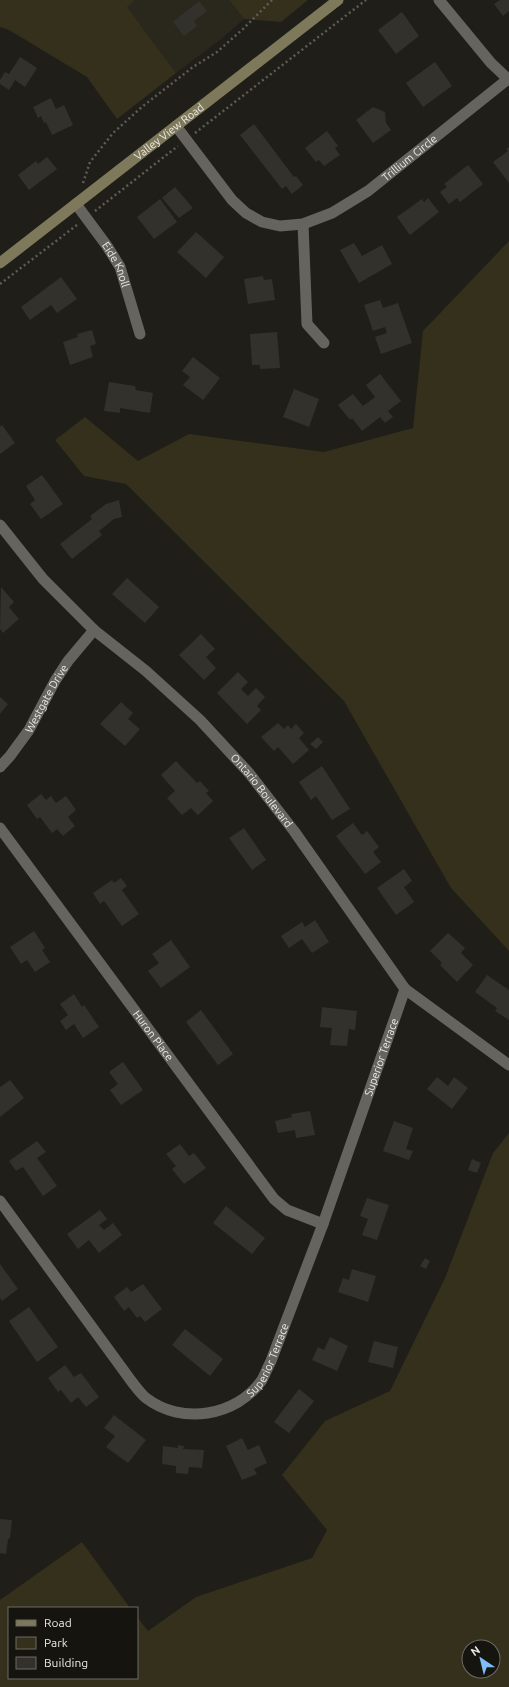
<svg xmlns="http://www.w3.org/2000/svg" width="509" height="1687" font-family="Ubuntu,sans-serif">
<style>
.built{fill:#2a281d}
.green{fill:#34301c;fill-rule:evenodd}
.building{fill:#33312c}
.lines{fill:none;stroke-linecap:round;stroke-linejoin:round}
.path{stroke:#5e5d58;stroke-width:2.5;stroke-dasharray:2 3;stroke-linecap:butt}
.minor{stroke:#66645e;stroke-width:11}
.secondary{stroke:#7f795b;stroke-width:11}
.labels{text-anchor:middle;stroke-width:4;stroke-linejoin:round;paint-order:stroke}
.street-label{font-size:11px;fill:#ebebe7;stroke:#16140f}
</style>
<rect width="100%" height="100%" fill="#1f1e18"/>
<!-- built -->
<polygon class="built" points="135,0 229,0 244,19 221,39 176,73 126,6"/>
<!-- green -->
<g class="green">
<polygon points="0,0 135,0 127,7 176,73 117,119 87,77 9,30 0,27"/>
<polygon points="229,0 308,0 281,22 244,19"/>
<polygon points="509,241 509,951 451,888 344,701 126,484 84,476 55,440 85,417 138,461 189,434 324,452 413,428 423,331"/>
<path d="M 509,1133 L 509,1687 L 0,1687 L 0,1600 L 82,1542 L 130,1608 L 9,1608 L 9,1678 L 137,1678 L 137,1617 L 148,1631 L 196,1597 L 312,1558 L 327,1530 L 282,1475 L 325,1421 L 390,1391 L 445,1278 L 493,1153 ZM 469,1647 L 493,1647 L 493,1671 L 469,1671 Z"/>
</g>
<!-- building -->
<g class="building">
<polygon points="500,0 509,0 509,11 503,16 494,4"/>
<polygon points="199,1 207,11 194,21 197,26 184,36 173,22"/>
<polygon points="402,12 419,36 396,54 378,30"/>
<polygon points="20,57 37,68 25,87 15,80 9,90 0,84 0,80 5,72 9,74"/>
<polygon points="435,62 452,86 423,107 406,83"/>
<polygon points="51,98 56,109 64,105 73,125 52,135 46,122 44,123 41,116 38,118 33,107"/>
<polygon points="373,107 385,112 386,123 391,130 373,143 356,120"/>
<polygon points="254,124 294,177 296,176 303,185 292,194 286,186 282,189 240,135"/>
<polygon points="327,131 338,146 335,148 340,155 324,166 319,160 316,162 305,148"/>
<polygon points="509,147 509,183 493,162 508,151 506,149"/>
<polygon points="47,157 57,169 29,190 18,175 36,161 38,164"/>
<polygon points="468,165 483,184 460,202 457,198 449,204 440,192 447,187 444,184"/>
<polygon points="175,187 193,208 179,218 162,198"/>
<polygon points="428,198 439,212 410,235 397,217 422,199 424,202"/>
<polygon points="160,199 177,222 154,239 137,217"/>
<polygon points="196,232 224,257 206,278 177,252"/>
<polygon points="354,243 362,256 382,245 392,264 359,283 340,250"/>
<polygon points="263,276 264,280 272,279 275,300 248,304 244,279"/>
<polygon points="61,277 77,299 57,313 51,305 30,320 21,307"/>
<polygon points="380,300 383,308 398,303 412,343 381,354 375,337 387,333 385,327 373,331 364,305"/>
<polygon points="92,330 96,344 90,346 93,357 70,365 63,342 78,337 77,334"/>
<polygon points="277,332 280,368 260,369 260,365 252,365 250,334"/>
<polygon points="193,357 220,378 203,400 183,385 190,377 182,371"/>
<polygon points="380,374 401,401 388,411 393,417 385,423 380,417 362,431 352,418 350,420 338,405 353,394 363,406 375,397 366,385"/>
<polygon points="109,382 135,386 136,390 153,393 150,413 120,408 120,413 104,411"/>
<polygon points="294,389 319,399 309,427 283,417"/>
<polygon points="2,425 15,443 0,454 0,427"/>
<polygon points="42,475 63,504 41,519 30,504 35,500 26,486"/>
<polygon points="119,500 122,517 114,519 99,531 102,535 72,559 60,544 92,519 90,516 106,504"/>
<polygon points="127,578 159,607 145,623 112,594"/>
<polygon points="1,587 14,602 9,607 19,619 3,633 0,629"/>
<polygon points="201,634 215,649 206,657 216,668 204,680 179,655"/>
<polygon points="238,672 248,682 241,689 248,696 256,688 265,697 257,706 261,710 247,724 217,693"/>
<polygon points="0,697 8,704 0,714"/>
<polygon points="121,702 133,713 128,719 140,729 125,746 100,724"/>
<polygon points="278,723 284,729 288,725 291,729 296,724 304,733 299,738 309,750 293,764 278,747 274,751 261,737"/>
<polygon points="318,737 323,742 316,749 310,744"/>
<polygon points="176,761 197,783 200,781 209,791 206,793 213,801 198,815 191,808 182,815 167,798 175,791 161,775"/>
<polygon points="322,766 350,809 332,820 316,796 311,800 299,782"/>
<polygon points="41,794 46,800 51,796 56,803 66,796 76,810 68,817 75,826 63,836 57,829 52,833 40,817 37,819 27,805"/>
<polygon points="353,823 362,835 367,831 379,847 373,852 381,862 365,874 336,836"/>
<polygon points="244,828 266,860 252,870 229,838"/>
<polygon points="404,869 412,881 404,887 414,902 396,915 377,888"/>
<polygon points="121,878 127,886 122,890 139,914 122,926 104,901 100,904 93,893 112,880 114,883"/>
<polygon points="315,920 329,942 312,953 302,939 289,948 281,936 302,922 305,927"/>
<polygon points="34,931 45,948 42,950 50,962 35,972 27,960 21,964 10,947"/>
<polygon points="448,933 465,948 461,953 473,965 457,982 440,965 442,963 430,951"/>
<polygon points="171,940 190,967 161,988 148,971 159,963 152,954"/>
<polygon points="487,975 509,990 509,1020 495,1011 497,1008 475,992"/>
<polygon points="74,994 82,1007 84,1005 99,1027 83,1038 74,1024 66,1030 60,1021 68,1015 60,1004"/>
<polygon points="322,1007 357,1011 355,1030 349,1029 347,1046 330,1045 332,1028 320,1027"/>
<polygon points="201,1010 233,1054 218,1065 186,1022"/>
<polygon points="123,1062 143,1090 121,1105 110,1090 118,1084 109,1072"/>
<polygon points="437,1077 448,1086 454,1077 468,1088 452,1109 427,1089"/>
<polygon points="10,1080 24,1098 0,1117 0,1087"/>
<polygon points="310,1111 315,1135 296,1138 295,1130 278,1133 275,1121 292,1117 291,1114"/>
<polygon points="394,1121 413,1128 406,1149 413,1151 409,1160 383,1151"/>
<polygon points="37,1141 46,1152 37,1158 57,1186 43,1196 23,1167 16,1171 9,1161"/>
<polygon points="180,1144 189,1156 194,1153 206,1168 184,1184 172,1169 176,1166 166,1154"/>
<polygon points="472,1159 481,1163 477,1173 468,1170"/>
<polygon points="367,1198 389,1205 377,1240 362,1235 368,1219 360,1216"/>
<polygon points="226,1206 265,1238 252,1254 213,1223"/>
<polygon points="100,1210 107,1219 99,1225 104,1230 113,1223 122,1235 99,1253 89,1240 78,1249 67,1234"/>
<polygon points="425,1258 430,1261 426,1269 420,1266"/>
<polygon points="0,1264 18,1289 2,1301 0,1298"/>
<polygon points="352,1269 376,1276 368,1302 338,1292 343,1278 349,1280"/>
<polygon points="143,1284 162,1309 145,1322 140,1316 137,1318 129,1307 124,1311 114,1297 127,1287 131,1292"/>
<polygon points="29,1307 58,1347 37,1362 9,1321"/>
<polygon points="185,1329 223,1359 210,1376 172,1345"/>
<polygon points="330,1337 348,1346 337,1371 312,1360 318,1347 324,1350"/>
<polygon points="374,1341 398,1347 393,1368 368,1362"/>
<polygon points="65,1365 74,1377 81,1373 99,1397 86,1407 78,1397 71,1403 61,1390 58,1392 48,1378"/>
<polygon points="299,1389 314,1401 289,1433 274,1422"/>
<polygon points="114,1415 146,1440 128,1463 106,1447 115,1436 104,1428"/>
<polygon points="242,1438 248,1450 259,1445 267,1463 254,1469 257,1474 242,1480 226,1446"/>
<polygon points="178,1445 184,1446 183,1449 204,1450 202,1468 189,1467 188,1474 176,1473 176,1466 162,1464 163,1446 178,1448"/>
<polygon points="0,1519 12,1520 10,1538 8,1539 6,1554 0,1553"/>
</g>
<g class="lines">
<!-- path -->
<g class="path">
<polyline points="195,133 366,0"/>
<polyline points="83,183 90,162 113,133 143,106 193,67 217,52 243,29 272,0"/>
<polyline points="95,211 178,146"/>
<polyline points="0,284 77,225"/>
</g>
<!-- minor -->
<g class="minor">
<polyline points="439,0 491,63 509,80"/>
<path id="s1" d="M 176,126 L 232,200 L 246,213 L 262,222 L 280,226 L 303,224 L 332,213 L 368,191 L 508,79"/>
<path id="s2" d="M 76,204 L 107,246 L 120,267 L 140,334"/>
<polyline points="303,224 307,324 324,343"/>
<path id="s3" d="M 0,525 L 43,579 L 94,630 L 146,671 L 200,720 L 249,773 L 294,831 L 405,989 L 509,1065"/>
<path id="s4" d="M 0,767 L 10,756 L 29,730 L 55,681 L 68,661 L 94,630"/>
<path id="s5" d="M 0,828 L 274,1199 L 287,1210 L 323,1224"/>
<path id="s6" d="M 0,1201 L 132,1382 C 136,1387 141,1394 146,1398 C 181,1425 236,1417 262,1380 C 265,1374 268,1367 271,1361 L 323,1224 L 405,989"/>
</g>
<!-- secondary -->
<path class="secondary" id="s7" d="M 0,263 L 338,0"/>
</g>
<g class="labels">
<!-- street labels -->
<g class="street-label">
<text dy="4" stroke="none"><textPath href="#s7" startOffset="214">Valley View Road</textPath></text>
<text dy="4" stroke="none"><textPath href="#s1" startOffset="298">Trillium Circle</textPath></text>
<text dy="4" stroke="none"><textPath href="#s2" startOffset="73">Eide Knoll</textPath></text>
<text dy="4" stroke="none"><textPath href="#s4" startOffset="83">Westgate Drive</textPath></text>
<text dy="4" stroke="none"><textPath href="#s3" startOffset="374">Ontario Boulevard</textPath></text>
<text dy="4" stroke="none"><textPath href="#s5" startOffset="258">Huron Place</textPath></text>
<text dy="4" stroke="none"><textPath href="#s6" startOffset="720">Superior Terrace</textPath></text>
<text dy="4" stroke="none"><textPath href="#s6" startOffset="396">Superior Terrace</textPath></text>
</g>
</g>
<!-- legend -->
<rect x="8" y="1607" width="130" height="72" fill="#16140f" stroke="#6b6a65"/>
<rect x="16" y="1620" width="20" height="6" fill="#7f795b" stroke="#6b6a65"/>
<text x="44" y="1627" font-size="12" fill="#ebebe7">Road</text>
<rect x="16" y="1637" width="20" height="12" fill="#34301c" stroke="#6b6a65"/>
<text x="44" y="1647" font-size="12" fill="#ebebe7">Park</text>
<rect x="16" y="1657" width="20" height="12" fill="#33312c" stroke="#6b6a65"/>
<text x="44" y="1667" font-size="12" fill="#ebebe7">Building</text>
<!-- north arrow -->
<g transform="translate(481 1659) rotate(325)"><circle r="19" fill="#16140f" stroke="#6b6a65"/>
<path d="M0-3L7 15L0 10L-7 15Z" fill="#7ebdf9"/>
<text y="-6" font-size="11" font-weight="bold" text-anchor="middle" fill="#ebebe7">N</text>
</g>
</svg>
